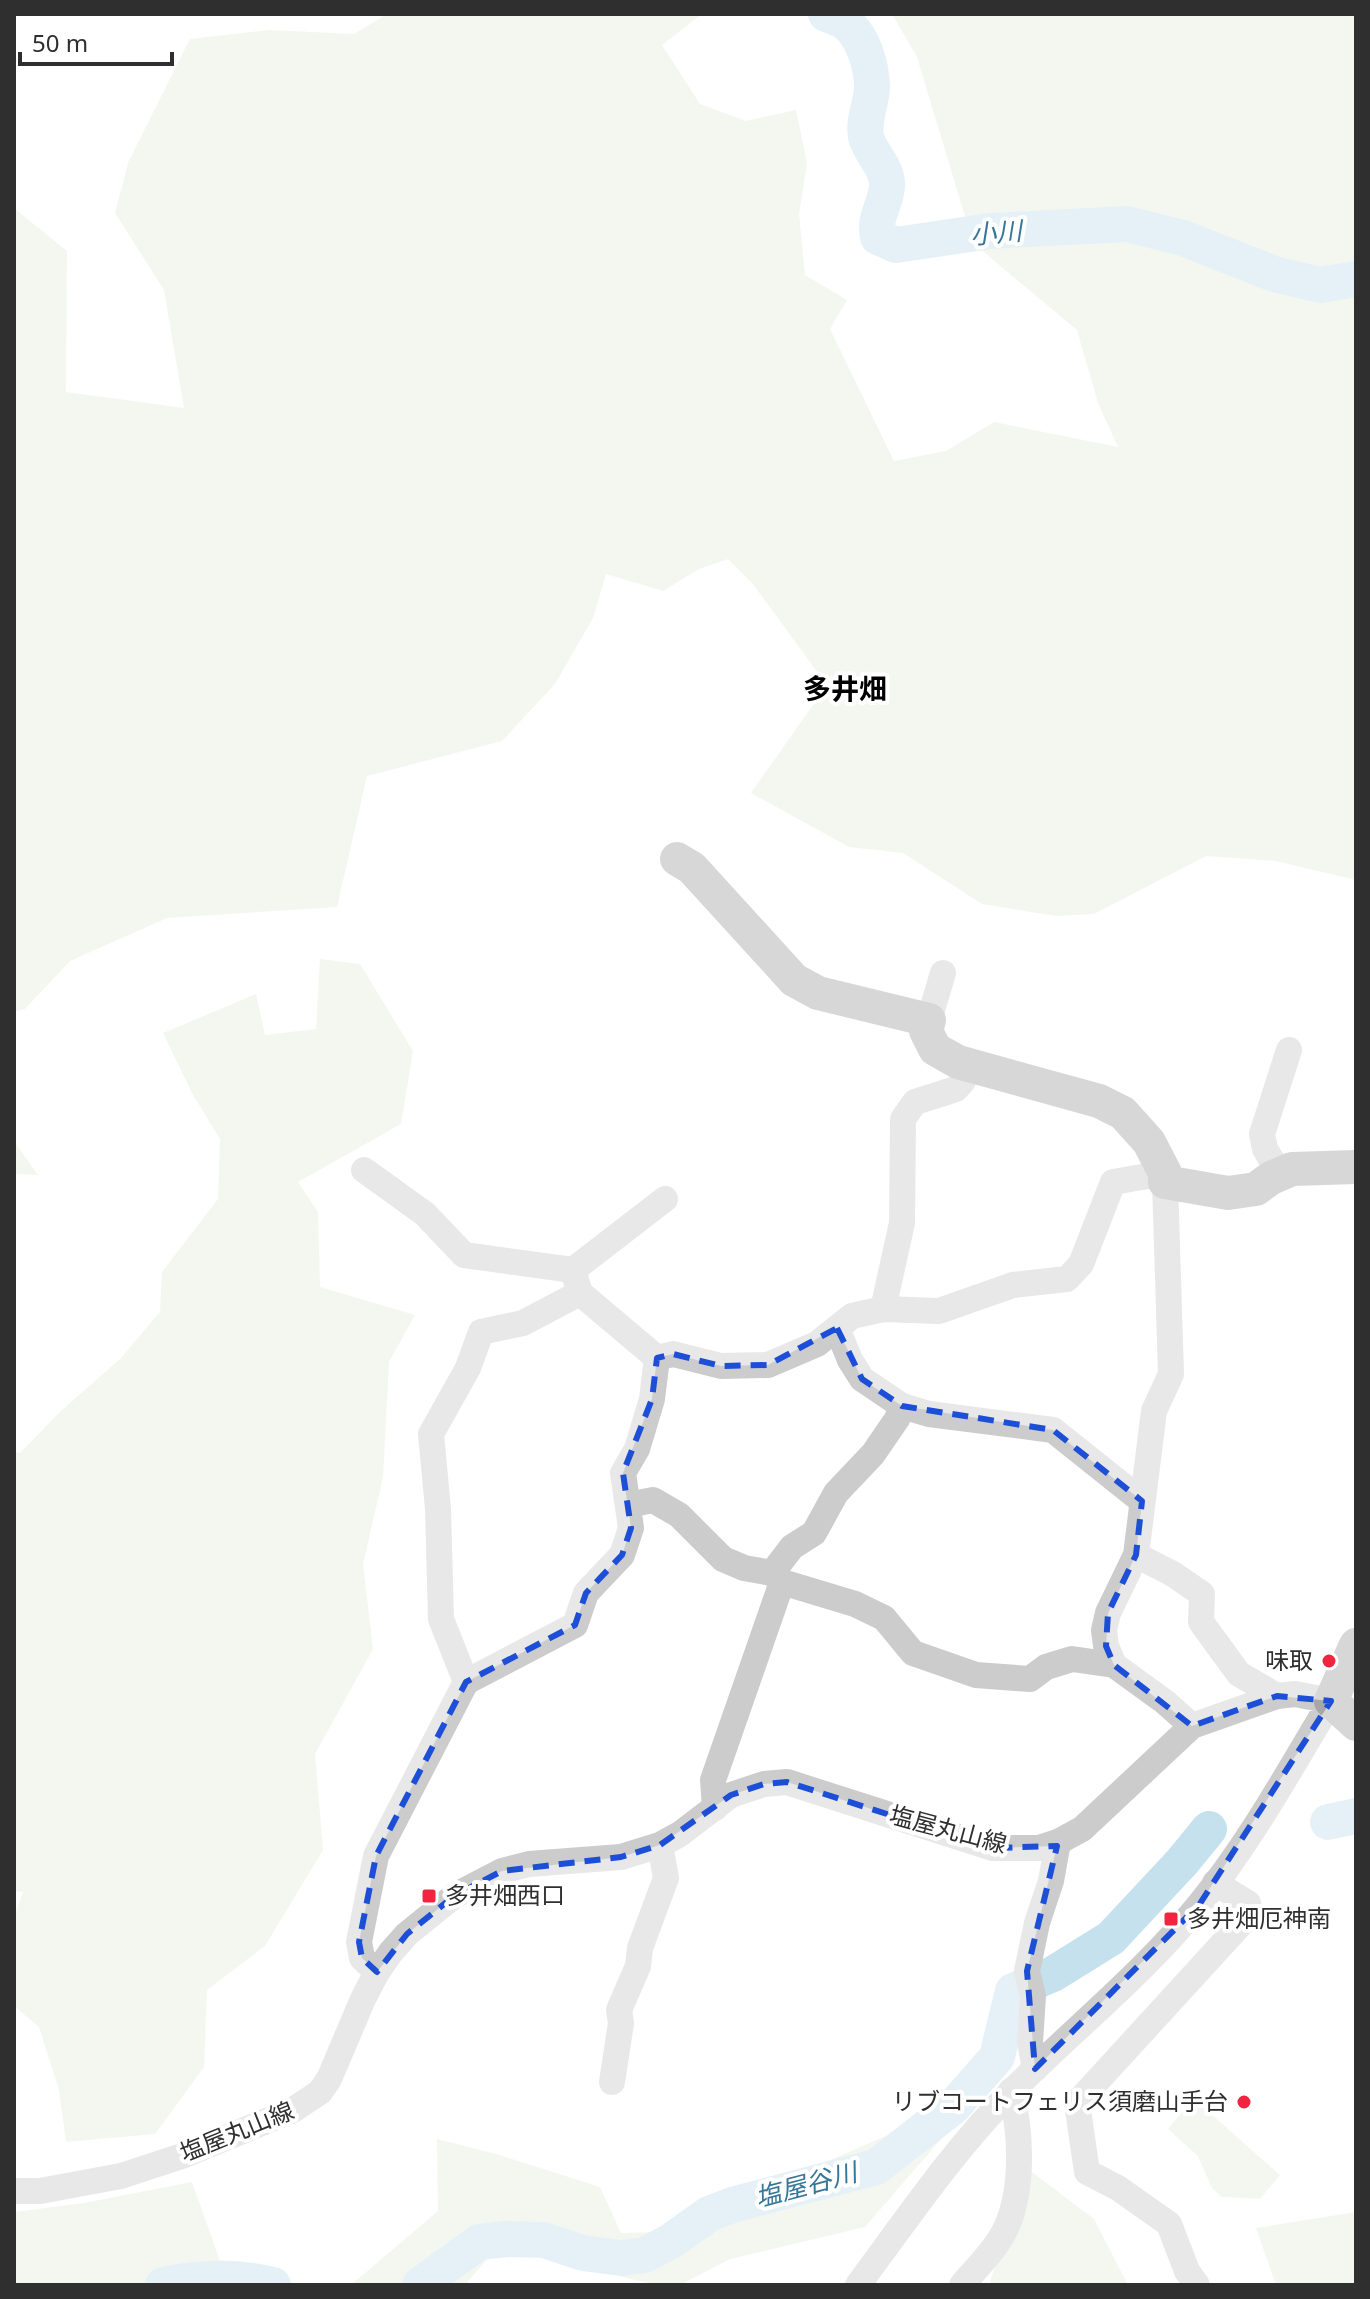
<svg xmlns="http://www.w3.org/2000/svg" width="1370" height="2299" font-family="'Noto Sans','Noto Sans JP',sans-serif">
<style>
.green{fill:#e6eddb}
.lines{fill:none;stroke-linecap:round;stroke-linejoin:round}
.river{stroke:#c6e1ee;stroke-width:36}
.minor{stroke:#ccc;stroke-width:26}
.major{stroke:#a7a7a7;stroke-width:34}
.marked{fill:none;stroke:#1d4ed8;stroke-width:6;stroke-dasharray:16 10;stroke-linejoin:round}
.poi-dot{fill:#f2243f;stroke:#fff;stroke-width:3}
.labels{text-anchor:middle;stroke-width:8;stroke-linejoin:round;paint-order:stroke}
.poi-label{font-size:24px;fill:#2f2f2f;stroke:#fff;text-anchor:end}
.street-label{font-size:24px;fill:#2f2f2f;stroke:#fff}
.water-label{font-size:26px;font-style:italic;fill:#367797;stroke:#fff}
.quarter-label{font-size:28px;font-weight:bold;fill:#000;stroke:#fff}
</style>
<rect width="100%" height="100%" fill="#fff"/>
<!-- green -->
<g class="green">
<polygon points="387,14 702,14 662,45 700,104 746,121 796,110 807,163 799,214 805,275 847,300 830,329 894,461 946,451 994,422 1118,447 1098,403 1077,330 973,243 917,57 892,14 1356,14 1356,880 1276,861 1206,856 1094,914 1056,916 982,904 903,853 849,847 751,793 827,685 752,583 728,559 699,569 663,591 606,574 593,618 555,684 502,741 367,776 337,907 167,918 70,961 25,1009 14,1012 14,208 67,251 66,392 184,408 164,290 115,213 128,163 190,39 269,30 354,34"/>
<polygon points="320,959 360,964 413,1051 401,1124 298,1182 318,1212 320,1287 415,1315 389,1362 383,1477 363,1564 373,1649 315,1754 323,1850 265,1946 207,1990 204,2067 155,2134 66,2142 59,2090 39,2027 14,2006 14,1918 23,1892 14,1891 14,1452 20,1453 61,1411 121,1358 160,1312 162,1272 218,1199 220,1139 192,1093 163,1033 256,994 265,1035 316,1029"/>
<polygon points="14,1141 38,1175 14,1174"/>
<polygon points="1188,2105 1195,2111 1201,2105 1280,2175 1260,2199 1222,2197 1212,2188 1198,2156 1168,2129"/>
<polygon points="955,2123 865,2227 730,2259 680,2285 657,2285 622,2277 600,2248 569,2237 512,2230 465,2285 351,2285 438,2211 437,2139 496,2154 600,2187 621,2233 665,2232 888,2135"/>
<polygon points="1028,2169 1094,2219 1128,2285 989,2285"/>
<polygon points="192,2182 220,2261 265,2285 14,2285 14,2212 84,2203"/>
<polygon points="1356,2212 1356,2285 1276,2285 1256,2228"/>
</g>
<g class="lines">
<!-- river -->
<g class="river">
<path d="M 826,14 C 831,16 838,18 843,21 C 863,34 872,66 872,88 C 871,105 863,119 866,137 C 870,153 886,165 887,183 C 888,203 873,215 878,237 L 896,245 L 990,231 L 1127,224 L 1183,238 L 1274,274 L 1320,285 L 1356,279"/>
<polyline points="1328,1822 1356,1816"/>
<path d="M 163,2285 C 197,2277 239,2276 273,2285"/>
<polyline points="420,2285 479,2242 506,2239 544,2240 583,2253 621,2258 645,2255 671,2241 709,2214 732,2205 876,2167 954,2106 997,2057 1013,1991 1053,1974 1111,1938 1182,1862 1209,1829"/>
</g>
<!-- minor -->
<g class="minor">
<polyline points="929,1020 943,973"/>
<polyline points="364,1170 425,1214 464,1255 573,1270"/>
<polyline points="1280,1174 1265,1149 1262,1134 1289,1050"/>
<polyline points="573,1270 580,1293 657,1358 673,1354 721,1366 768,1365 817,1344 852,1316 883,1309 939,1311 1013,1285 1067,1279 1081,1264 1113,1182 1165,1173"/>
<polyline points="573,1270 665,1199"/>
<polyline points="883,1309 902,1223 903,1119 915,1102 956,1089 963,1081 968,1064"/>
<polyline points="837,1328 850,1360 862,1379 902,1406 929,1414 1053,1430 1142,1501"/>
<polyline points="628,1505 653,1500 679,1515 723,1559 744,1568 772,1573 782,1582 855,1604 884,1618 913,1653 976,1675 1030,1679 1046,1667 1072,1659 1114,1665 1165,1702 1192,1726"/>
<polyline points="1136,1555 1173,1574 1202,1594 1201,1622 1239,1674 1277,1696"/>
<polyline points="772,1573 792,1547 814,1533 836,1493 873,1454 897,1419 902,1406"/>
<polyline points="1114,1665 1106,1646 1104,1630 1108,1613 1136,1555 1154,1411 1171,1374 1165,1182"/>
<polyline points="466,1682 575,1625 586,1593 622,1555 631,1528 623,1473 637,1449 652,1399 657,1358"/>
<polyline points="715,1808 713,1780 782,1582"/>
<polyline points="377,1972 362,1958 359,1942 376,1856 466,1682 441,1619 438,1509 431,1434 468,1368 481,1332 523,1323 580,1293"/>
<polyline points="1035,2069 1030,2042 1033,1996 1027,1971 1037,1923 1051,1881 1058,1842"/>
<polyline points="612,2082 621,2023 619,2010 638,1966 640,1948 666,1878 660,1845"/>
<path d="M 14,2191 L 40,2191 L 121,2176 L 182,2156 L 293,2110 L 320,2092 L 329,2079 L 363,1999 L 377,1972 L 391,1952 L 407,1934 L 454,1896 L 502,1871 L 529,1864 L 621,1857 L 660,1845 L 680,1834 L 731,1795 L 764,1784 L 787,1782 L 993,1848 L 1039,1848 L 1058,1842 L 1082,1829 L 1192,1726 L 1277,1696 L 1295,1694 L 1331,1701 C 1289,1771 1250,1842 1199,1905 C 1143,1974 1075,2028 1013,2090 C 955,2148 907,2219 858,2285"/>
<path d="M 962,2285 C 974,2271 988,2257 998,2242 C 1025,2203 1022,2136 1011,2091"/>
<polyline points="1197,2285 1187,2271 1169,2224 1118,2188 1087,2172 1077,2103 1250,1914 1248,1903 1215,1883"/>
</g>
<!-- major -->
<g class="major">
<polyline points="677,859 692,868 794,980 818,993 929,1020 926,1031 935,1049 958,1062 1099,1101 1123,1113 1149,1142 1165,1173 1165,1182 1228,1193 1256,1189 1271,1178 1292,1169 1356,1167"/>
<polyline points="1356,1645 1331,1701 1356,1724"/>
</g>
</g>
<!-- marked area -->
<path d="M0 0H1370V2299H0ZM 837,1328 L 862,1379 L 902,1406 L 1053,1430 L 1142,1501 L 1136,1555 L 1108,1613 L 1106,1646 L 1114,1665 L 1192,1726 L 1277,1696 L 1331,1701 L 1199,1905 L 1035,2069 L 1027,1971 L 1057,1846 L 993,1848 L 787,1782 L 764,1784 L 731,1795 L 660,1845 L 621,1857 L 502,1871 L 454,1896 L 407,1934 L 377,1972 L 362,1958 L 359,1942 L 376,1856 L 466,1682 L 575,1625 L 586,1593 L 622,1555 L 631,1528 L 623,1473 L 652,1399 L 657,1358 L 673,1354 L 721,1366 L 768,1365 Z" fill="#fff" fill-opacity=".55" fill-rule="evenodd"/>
<path class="marked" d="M 837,1328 L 862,1379 L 902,1406 L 1053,1430 L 1142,1501 L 1136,1555 L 1108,1613 L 1106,1646 L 1114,1665 L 1192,1726 L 1277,1696 L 1331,1701 L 1199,1905 L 1035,2069 L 1027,1971 L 1057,1846 L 993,1848 L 787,1782 L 764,1784 L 731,1795 L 660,1845 L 621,1857 L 502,1871 L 454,1896 L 407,1934 L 377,1972 L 362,1958 L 359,1942 L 376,1856 L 466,1682 L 575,1625 L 586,1593 L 622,1555 L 631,1528 L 623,1473 L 652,1399 L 657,1358 L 673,1354 L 721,1366 L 768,1365 Z"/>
<!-- markers -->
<g class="poi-dot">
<circle cx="1329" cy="1661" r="8"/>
<rect x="421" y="1888" width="16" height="16" rx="4"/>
<rect x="1163" y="1911" width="16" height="16" rx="4"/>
<circle cx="1244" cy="2102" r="8"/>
</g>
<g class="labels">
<!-- poi labels -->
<g class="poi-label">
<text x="1313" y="1669">味取</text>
<text x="445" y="1904" text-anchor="start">多井畑西口</text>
<text x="1187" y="1927" text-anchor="start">多井畑厄神南</text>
<text x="1228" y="2110">リブコートフェリス須磨山手台</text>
</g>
<!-- street labels -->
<g class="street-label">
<text transform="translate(948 1830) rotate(15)" y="8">塩屋丸山線</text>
<text transform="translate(237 2132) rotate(-22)" y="8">塩屋丸山線</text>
</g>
<!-- water labels -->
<g class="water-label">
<text transform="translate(996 233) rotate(-5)" y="9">小川</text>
<text transform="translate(806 2185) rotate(-15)" y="9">塩屋谷川</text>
</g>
<!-- quarter labels -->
<g class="quarter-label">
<text x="845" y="699">多井畑</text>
</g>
</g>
<!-- border -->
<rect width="1370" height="2299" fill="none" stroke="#2f2f2f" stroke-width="32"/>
<!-- scale -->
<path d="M20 52v12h152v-12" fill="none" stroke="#2f2f2f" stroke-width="4"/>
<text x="32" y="52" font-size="24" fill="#2f2f2f" stroke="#ffffff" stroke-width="6" paint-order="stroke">50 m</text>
</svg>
